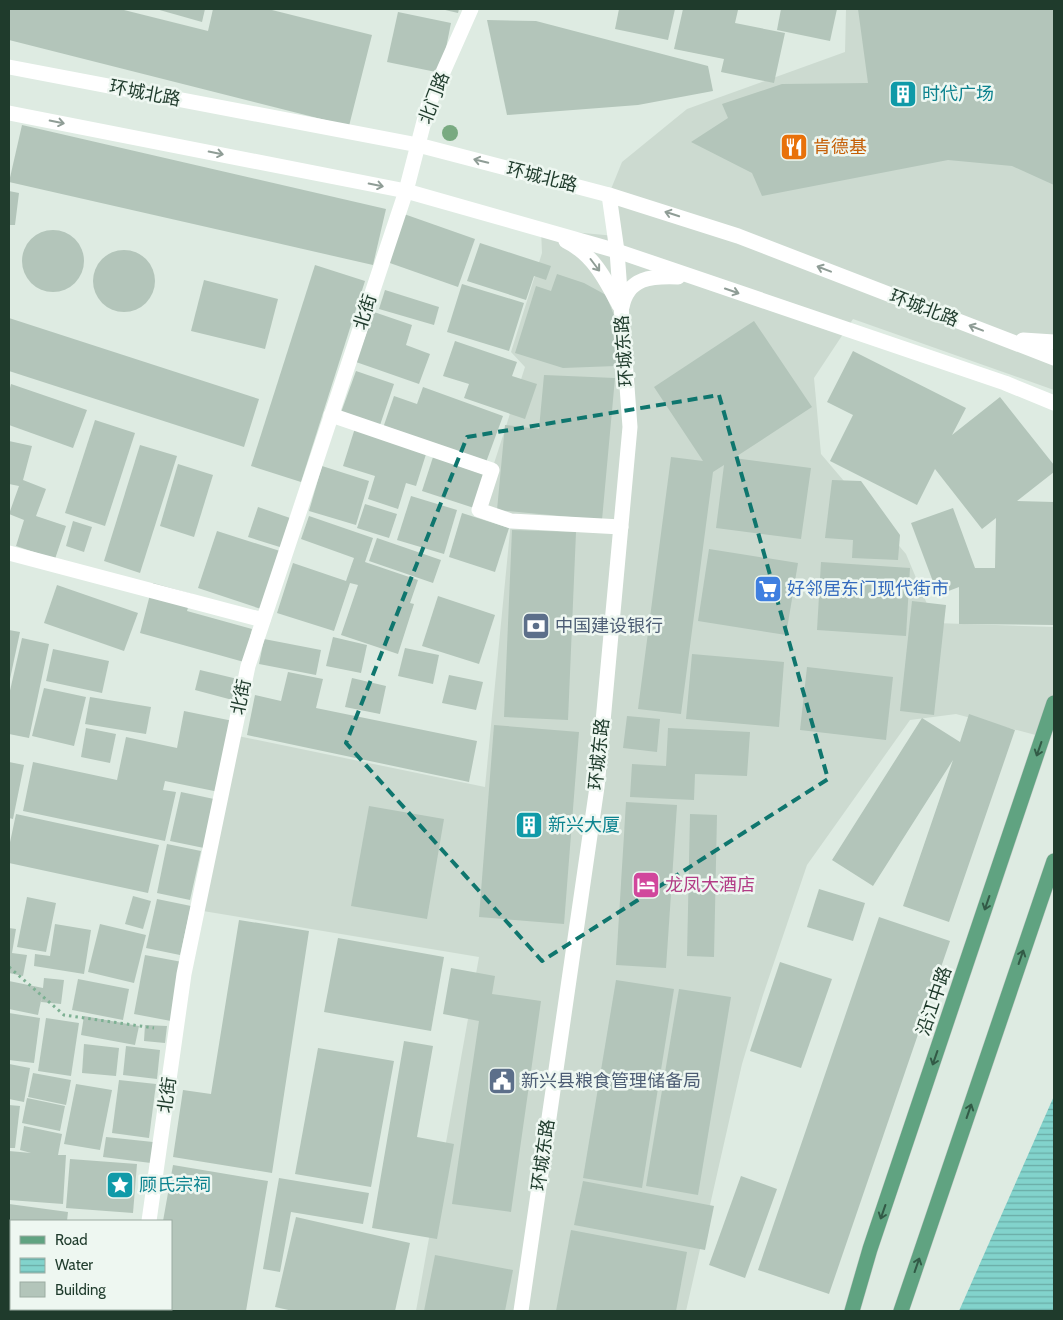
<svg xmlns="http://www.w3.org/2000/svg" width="1063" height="1320" font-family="Cabin,'Noto Sans SC',sans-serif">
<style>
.built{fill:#ccdad0}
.water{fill:url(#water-rules)}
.building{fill:#b3c5ba}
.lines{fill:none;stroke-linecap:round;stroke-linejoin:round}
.major-casing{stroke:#c0c8c4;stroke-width:16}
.path{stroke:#7db093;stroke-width:3;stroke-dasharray:2.5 4;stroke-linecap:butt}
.minor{stroke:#fff;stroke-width:15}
.major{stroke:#60a381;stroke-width:15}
.tree{fill:#79aa81}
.oneway{stroke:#8f9d96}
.oneway2{stroke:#325a46}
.marked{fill:none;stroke:#0f766e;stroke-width:4;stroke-dasharray:10 6;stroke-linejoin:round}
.labels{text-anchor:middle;stroke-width:5;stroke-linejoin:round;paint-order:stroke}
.street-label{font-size:18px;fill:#1f3b2c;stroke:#eef7f1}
.culture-label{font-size:18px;fill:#0d838f;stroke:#eef7f1;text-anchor:start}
.food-label{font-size:18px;fill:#c56008;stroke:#eef7f1;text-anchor:start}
.shop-label{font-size:18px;fill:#366cbe;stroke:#eef7f1;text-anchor:start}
.service-label{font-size:18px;fill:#4e5e75;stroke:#eef7f1;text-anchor:start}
.hotel-label{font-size:18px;fill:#b23c85;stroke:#eef7f1;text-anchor:start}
</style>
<defs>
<pattern id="water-rules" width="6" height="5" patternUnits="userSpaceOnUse" patternTransform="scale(1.25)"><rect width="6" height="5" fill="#82d3cc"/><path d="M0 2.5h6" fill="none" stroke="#6aaca6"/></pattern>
</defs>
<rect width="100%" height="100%" fill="#deebe2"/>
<!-- built -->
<polygon class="built" points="846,9 1054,9 1054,390 853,319 814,378 821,454 906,554 935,623 1054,627 1054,703 1043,737 956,714 910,720 807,865 763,995 742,1064 686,1311 416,1311 479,957 197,910 233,735 485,787 511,521 479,510 525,367 511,352 542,253 541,229 615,236 609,194 622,162 687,109 845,52"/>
<!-- water -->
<polygon class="water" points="1054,1096 1054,1311 959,1311"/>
<!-- building -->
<g class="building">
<polygon points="9,9 120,9 208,31 213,9 268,9 372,35 349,126 9,40"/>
<polygon points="156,9 205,9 202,22"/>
<polygon points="441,9 459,9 458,13"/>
<polygon points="619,9 675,9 668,40 615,29"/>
<polygon points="683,9 738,10 735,23 785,33 774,83 721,72 724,59 674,49"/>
<polygon points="781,9 837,9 830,41 777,30"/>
<polygon points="858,9 1054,9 1054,185 1012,166 948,160 762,196 752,173 691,142 728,118 722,104 782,84 868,83"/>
<polygon points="398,12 451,23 441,73 387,62"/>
<polygon points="487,20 536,21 708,66 713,91 638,105 507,115"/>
<polygon points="22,125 386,209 373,265 9,182"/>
<polygon points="9,191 19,193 15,225 9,225"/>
<polygon points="404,214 475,239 458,287 387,262"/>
<circle cx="53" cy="261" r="31"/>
<polygon points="480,243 551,266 546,280 534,276 526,300 467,281"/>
<circle cx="124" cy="281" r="31"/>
<polygon points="315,265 365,281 301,482 251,466"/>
<polygon points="557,274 584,283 606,295 617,323 622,349 616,366 563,368 515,353 536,286 551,291"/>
<polygon points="204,280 278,299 265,349 191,331"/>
<polygon points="462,284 524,303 509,351 447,332"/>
<polygon points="385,290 439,307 434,325 379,309"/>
<polygon points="374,312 412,325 406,345 430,354 419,384 356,362"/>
<polygon points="9,318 259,399 244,447 9,371"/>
<polygon points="754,321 812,407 734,458 811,468 801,539 716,528 724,465 713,472 681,714 638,709 671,457 703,461 654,387"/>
<polygon points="455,341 517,362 512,376 537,384 525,419 464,398 469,384 443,376"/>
<polygon points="853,351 966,408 952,435 1000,397 1054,465 1054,472 1017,501 1054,502 1054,625 959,624 959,587 938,595 911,523 953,508 975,568 995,568 996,518 982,529 935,469 917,505 830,461 853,415 827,402"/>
<polygon points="356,371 394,384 378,431 339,418"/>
<polygon points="544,375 615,378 602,520 497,510 505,425 539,429"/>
<polygon points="11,384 87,410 73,448 9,425 9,392"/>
<polygon points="423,387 503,416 485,465 383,428 394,396 417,404"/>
<polygon points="95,420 135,433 105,526 65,513"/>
<polygon points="355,428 427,451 416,486 406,483 398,509 368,499 375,476 343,466"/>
<polygon points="9,441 32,446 23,480 46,489 36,516 66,526 55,559 16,546 24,520 9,514 19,486 9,484"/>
<polygon points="140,445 177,456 140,573 104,561"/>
<polygon points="433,457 486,475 474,508 422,491"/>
<polygon points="178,464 213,475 194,537 160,526"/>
<polygon points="322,466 369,481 356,525 309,511"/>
<polygon points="832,480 861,481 900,535 898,560 852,558 853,540 825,538"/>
<polygon points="411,496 457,510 444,554 397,540"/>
<polygon points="365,504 397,514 389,538 357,528"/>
<polygon points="258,507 293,519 283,548 248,537"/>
<polygon points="462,513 509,528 495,572 449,557"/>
<polygon points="309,516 373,538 365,562 418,580 410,603 414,604 398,654 341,635 358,585 350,583 334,631 277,613 293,563 346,581 354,558 301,539"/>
<polygon points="73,521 92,527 84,552 66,546"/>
<polygon points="512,530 576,532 568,720 504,717"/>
<polygon points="217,531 280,551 261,609 198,588"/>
<polygon points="377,538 441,560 433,583 369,561"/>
<polygon points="709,549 798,563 786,635 698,621"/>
<polygon points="821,562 910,568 906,636 817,630"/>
<polygon points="153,583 192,594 187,611 252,629 244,662 140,633"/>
<polygon points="57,585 138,613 124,651 44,623"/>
<polygon points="438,596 495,615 479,664 422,646"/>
<polygon points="912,601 946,605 934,715 900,711"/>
<polygon points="9,630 20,632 10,679 9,679"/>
<polygon points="333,637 367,645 361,673 326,666"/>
<polygon points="22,638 49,644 29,738 9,734 9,695"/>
<polygon points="264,639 321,650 316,675 259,664"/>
<polygon points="405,648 439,655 433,684 398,676"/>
<polygon points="53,649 109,661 102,693 46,681"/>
<polygon points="692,654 784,662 779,727 686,719"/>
<polygon points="807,667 893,677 886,740 800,730"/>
<polygon points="200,670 246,681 240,702 195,690"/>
<polygon points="288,672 323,679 316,708 477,741 469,782 247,735 255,695 281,701"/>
<polygon points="449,675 483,682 476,710 442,703"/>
<polygon points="352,678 386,686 380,714 345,707"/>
<polygon points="44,688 86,697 74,746 32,736"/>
<polygon points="90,697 151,707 146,734 85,724"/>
<polygon points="184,711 233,721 219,792 165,781 163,790 176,792 165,841 23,811 33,762 117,780 126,737 177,748"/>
<polygon points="969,714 1015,730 949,922 903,906 953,760 873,886 832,860 922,718 960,742"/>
<polygon points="627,716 660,719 657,752 623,748"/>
<polygon points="494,725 579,732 564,924 479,917"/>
<polygon points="86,728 116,734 110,763 81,757"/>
<polygon points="668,728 750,732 747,776 695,774 694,800 630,797 632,764 666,766"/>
<polygon points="9,762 24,765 13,819 9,818"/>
<polygon points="181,792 214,799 204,848 170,841"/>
<polygon points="626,802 677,805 666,968 616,965"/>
<polygon points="369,806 444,819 427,919 351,906"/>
<polygon points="16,814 159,845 148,893 9,863 9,847"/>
<polygon points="690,814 717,815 714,957 687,956"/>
<polygon points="167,844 201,851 190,900 157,893"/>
<polygon points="819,889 865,903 853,941 807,927"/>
<polygon points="133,896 151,901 143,929 125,924"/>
<polygon points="27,897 56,903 46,952 17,947"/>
<polygon points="157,899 191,906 180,955 146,948"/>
<polygon points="879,917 950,941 829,1294 758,1270"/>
<polygon points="239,920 309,931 272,1173 173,1157 183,1090 211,1094"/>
<polygon points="55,924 91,930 84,974 34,966 35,954 50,956"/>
<polygon points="100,924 146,935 134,983 88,972"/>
<polygon points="9,928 16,929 12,953 27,955 23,976 9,973"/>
<polygon points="338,938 444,957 431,1031 324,1012"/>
<polygon points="145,955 182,962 171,1021 134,1014"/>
<polygon points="780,962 832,979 801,1068 750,1051"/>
<polygon points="451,968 495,976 492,994 541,1001 511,1212 452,1204 479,1021 443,1014"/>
<polygon points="44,978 64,980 61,1004 41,1002 42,996 38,1015 9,1009 9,981 43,988"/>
<polygon points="78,979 129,989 123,1020 72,1010"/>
<polygon points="616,980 674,989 642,1188 583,1178"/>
<polygon points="679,989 731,997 698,1195 646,1186"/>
<polygon points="9,1013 40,1018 34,1063 9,1060"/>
<polygon points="84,1016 139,1026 135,1045 81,1035"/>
<polygon points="46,1018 79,1023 71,1076 38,1071"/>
<polygon points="145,1025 167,1026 165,1043 144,1041"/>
<polygon points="404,1041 433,1046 417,1137 454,1144 437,1239 372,1228"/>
<polygon points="84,1044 119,1048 116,1076 82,1073"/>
<polygon points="126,1046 160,1050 157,1079 123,1075"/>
<polygon points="318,1048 394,1061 371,1187 295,1174"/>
<polygon points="9,1064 30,1068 24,1102 9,1099"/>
<polygon points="33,1073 71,1080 66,1105 28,1097"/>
<polygon points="119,1080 156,1084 149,1138 112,1133"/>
<polygon points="76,1084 112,1090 100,1150 64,1144"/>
<polygon points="27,1098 65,1106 60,1131 22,1123"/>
<polygon points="9,1105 20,1106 15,1148 9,1148"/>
<polygon points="24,1126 62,1134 58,1155 66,1155 63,1204 9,1200 9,1151 31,1153 20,1150"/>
<polygon points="106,1137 153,1142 151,1163 103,1157"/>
<polygon points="70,1159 137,1164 133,1213 66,1208"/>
<polygon points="173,1165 268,1181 246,1311 148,1311 149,1309 171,1309 171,1221 163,1221"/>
<polygon points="741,1176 777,1189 745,1278 709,1265"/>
<polygon points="279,1178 369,1193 363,1224 291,1212 280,1272 263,1269"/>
<polygon points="583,1181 714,1206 705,1250 574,1225"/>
<polygon points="9,1204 68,1212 67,1221 11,1221 11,1235 9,1235"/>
<polygon points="296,1217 410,1243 395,1311 293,1311 275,1307"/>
<polygon points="571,1230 687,1252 676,1311 556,1311"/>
<polygon points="9,1246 11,1246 11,1285 9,1284"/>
<polygon points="435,1255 513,1270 505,1311 424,1311"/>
<polygon points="18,1309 50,1309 49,1311 18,1311"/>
<polygon points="81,1309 131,1309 130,1311 90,1311"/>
</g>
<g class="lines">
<!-- major casing -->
<g class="major-casing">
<g id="major">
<polyline points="852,1311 870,1249 1054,703"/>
<polyline points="901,1311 1054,861"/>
</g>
</g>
<!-- path -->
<polyline class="path" points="9,967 64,1015 154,1028"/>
<!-- minor -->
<g class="minor">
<polyline points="9,67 418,145 609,195 738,236 1054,358"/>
<polyline points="9,113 406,191 617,251 1005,383 1054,403"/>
<path d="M 566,241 C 593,254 606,280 619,305"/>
<path d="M 622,307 C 628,277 652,276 678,277"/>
<polyline points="1023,340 1054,342"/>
<polyline points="331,415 492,470 479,510 511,521 621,527"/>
<polyline points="9,553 263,620"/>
<polyline points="149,1221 184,974 248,666 406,191 428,106 471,9"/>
<polyline points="136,1311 136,1309"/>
<polyline points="521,1311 597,787 630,427 617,251 609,195"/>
</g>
<!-- major -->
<use href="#major" class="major"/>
</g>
<!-- trees -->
<circle class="tree" cx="450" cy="133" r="8"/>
<!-- one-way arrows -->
<defs><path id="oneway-shaft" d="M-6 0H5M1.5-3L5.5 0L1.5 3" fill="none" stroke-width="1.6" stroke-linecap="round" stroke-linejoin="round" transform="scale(1.25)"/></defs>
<g class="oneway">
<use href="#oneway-shaft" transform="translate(57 122) rotate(11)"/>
<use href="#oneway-shaft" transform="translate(216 153) rotate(11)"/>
<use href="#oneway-shaft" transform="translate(481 161) rotate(-166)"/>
<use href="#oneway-shaft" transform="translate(376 185) rotate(11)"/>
<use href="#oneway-shaft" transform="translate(672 214) rotate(-162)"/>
<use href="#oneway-shaft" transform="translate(595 265) rotate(53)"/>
<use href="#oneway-shaft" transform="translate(824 269) rotate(-159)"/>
<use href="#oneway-shaft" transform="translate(732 291) rotate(19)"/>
<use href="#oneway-shaft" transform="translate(976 328) rotate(-159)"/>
</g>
<g class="oneway2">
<use href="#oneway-shaft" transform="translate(1039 749) rotate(109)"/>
<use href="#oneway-shaft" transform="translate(987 903) rotate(109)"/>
<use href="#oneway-shaft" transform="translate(1021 957) rotate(-71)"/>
<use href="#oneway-shaft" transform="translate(935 1058) rotate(109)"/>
<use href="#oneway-shaft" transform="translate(969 1111) rotate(-71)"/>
<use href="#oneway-shaft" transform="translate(883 1212) rotate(109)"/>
<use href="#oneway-shaft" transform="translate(917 1265) rotate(-71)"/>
</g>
<!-- marked area -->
<path class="marked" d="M 719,395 L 828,779 L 542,961 L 346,743 L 467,437 Z"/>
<!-- icons -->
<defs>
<g id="building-square" transform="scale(1.4375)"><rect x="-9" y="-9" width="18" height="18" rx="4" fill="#0f9aa8" stroke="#eef7f1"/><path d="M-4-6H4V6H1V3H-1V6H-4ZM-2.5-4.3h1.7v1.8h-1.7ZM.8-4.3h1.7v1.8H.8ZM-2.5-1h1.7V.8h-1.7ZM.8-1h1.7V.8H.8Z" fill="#fff"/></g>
<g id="restaurant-square" transform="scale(1.4375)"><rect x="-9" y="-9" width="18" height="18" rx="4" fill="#e8710a" stroke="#eef7f1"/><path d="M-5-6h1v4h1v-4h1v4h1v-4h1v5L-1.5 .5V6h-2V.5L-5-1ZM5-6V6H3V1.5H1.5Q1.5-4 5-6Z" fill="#fff"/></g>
<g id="supermarket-square" transform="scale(1.4375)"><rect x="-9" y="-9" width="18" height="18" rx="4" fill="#3f7fe0" stroke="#eef7f1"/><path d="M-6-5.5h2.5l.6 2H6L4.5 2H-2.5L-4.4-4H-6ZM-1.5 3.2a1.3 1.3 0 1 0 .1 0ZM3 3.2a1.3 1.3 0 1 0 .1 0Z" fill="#fff"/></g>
<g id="bank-square" transform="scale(1.4375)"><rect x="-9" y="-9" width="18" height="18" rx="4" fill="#5c6f8a" stroke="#eef7f1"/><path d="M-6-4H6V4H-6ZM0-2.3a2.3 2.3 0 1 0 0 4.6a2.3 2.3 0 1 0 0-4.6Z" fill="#fff"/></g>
<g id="hotel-square" transform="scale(1.4375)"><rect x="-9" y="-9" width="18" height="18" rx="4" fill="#d1479c" stroke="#eef7f1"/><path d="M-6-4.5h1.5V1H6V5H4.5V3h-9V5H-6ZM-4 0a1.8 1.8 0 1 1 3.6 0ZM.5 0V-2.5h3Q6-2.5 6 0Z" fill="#fff"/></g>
<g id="civic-square" transform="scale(1.4375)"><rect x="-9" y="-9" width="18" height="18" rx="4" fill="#5c6f8a" stroke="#eef7f1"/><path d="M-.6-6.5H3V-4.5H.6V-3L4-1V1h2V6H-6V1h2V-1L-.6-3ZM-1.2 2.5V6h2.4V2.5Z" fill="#fff"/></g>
<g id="sight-square" transform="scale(1.4375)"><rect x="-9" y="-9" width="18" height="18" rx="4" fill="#0f9aa8" stroke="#eef7f1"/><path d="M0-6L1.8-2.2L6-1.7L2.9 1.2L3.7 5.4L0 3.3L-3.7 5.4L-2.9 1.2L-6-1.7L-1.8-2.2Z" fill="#fff"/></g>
</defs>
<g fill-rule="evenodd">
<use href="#building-square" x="903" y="94"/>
<use href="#restaurant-square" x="794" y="147"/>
<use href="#supermarket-square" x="768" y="589"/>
<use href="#bank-square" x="536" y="626"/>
<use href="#building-square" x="529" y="825"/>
<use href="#hotel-square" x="646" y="885"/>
<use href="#civic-square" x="502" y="1081"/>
<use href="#sight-square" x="120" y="1185"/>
</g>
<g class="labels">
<!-- street labels -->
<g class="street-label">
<text transform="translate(145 93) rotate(11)" y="6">环城北路</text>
<text transform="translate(434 98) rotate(-69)" y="6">北门路</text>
<text transform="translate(542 177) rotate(14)" y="6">环城北路</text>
<text transform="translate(924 308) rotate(21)" y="6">环城北路</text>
<text transform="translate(365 312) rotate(-72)" y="6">北街</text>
<text transform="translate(624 351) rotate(-94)" y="6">环城东路</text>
<text transform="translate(241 697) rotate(-78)" y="6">北街</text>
<text transform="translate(599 754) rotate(-84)" y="6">环城东路</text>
<text transform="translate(934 1001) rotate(-71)" y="6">沿江中路</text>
<text transform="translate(167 1095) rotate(-82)" y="6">北街</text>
<text transform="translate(543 1155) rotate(-82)" y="6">环城东路</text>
</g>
<!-- culture labels -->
<g class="culture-label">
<text x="922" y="100">时代广场</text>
<text x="548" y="831">新兴大厦</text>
<text x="139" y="1191">顾氏宗祠</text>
</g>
<!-- food labels -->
<g class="food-label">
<text x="813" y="153">肯德基</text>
</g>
<!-- shop labels -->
<g class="shop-label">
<text x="787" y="595">好邻居东门现代街市</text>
</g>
<!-- service labels -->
<g class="service-label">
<text x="555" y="632">中国建设银行</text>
<text x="521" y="1087">新兴县粮食管理储备局</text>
</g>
<!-- hotel labels -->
<g class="hotel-label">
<text x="665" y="891">龙凤大酒店</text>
</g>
</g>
<!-- border -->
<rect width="1063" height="1320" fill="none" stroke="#1f3b2c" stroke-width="20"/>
<!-- legend -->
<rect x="10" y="1220" width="162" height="90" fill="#eef7f1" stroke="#9baca2"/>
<rect x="20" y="1236" width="25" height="8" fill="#60a381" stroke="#9baca2"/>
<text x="55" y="1245" font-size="15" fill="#1f3b2c">Road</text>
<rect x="20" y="1258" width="25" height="15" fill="url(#water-rules)" stroke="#9baca2"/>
<text x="55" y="1270" font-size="15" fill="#1f3b2c">Water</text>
<rect x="20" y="1282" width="25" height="15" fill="#b3c5ba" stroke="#9baca2"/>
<text x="55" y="1295" font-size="15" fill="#1f3b2c">Building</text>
</svg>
